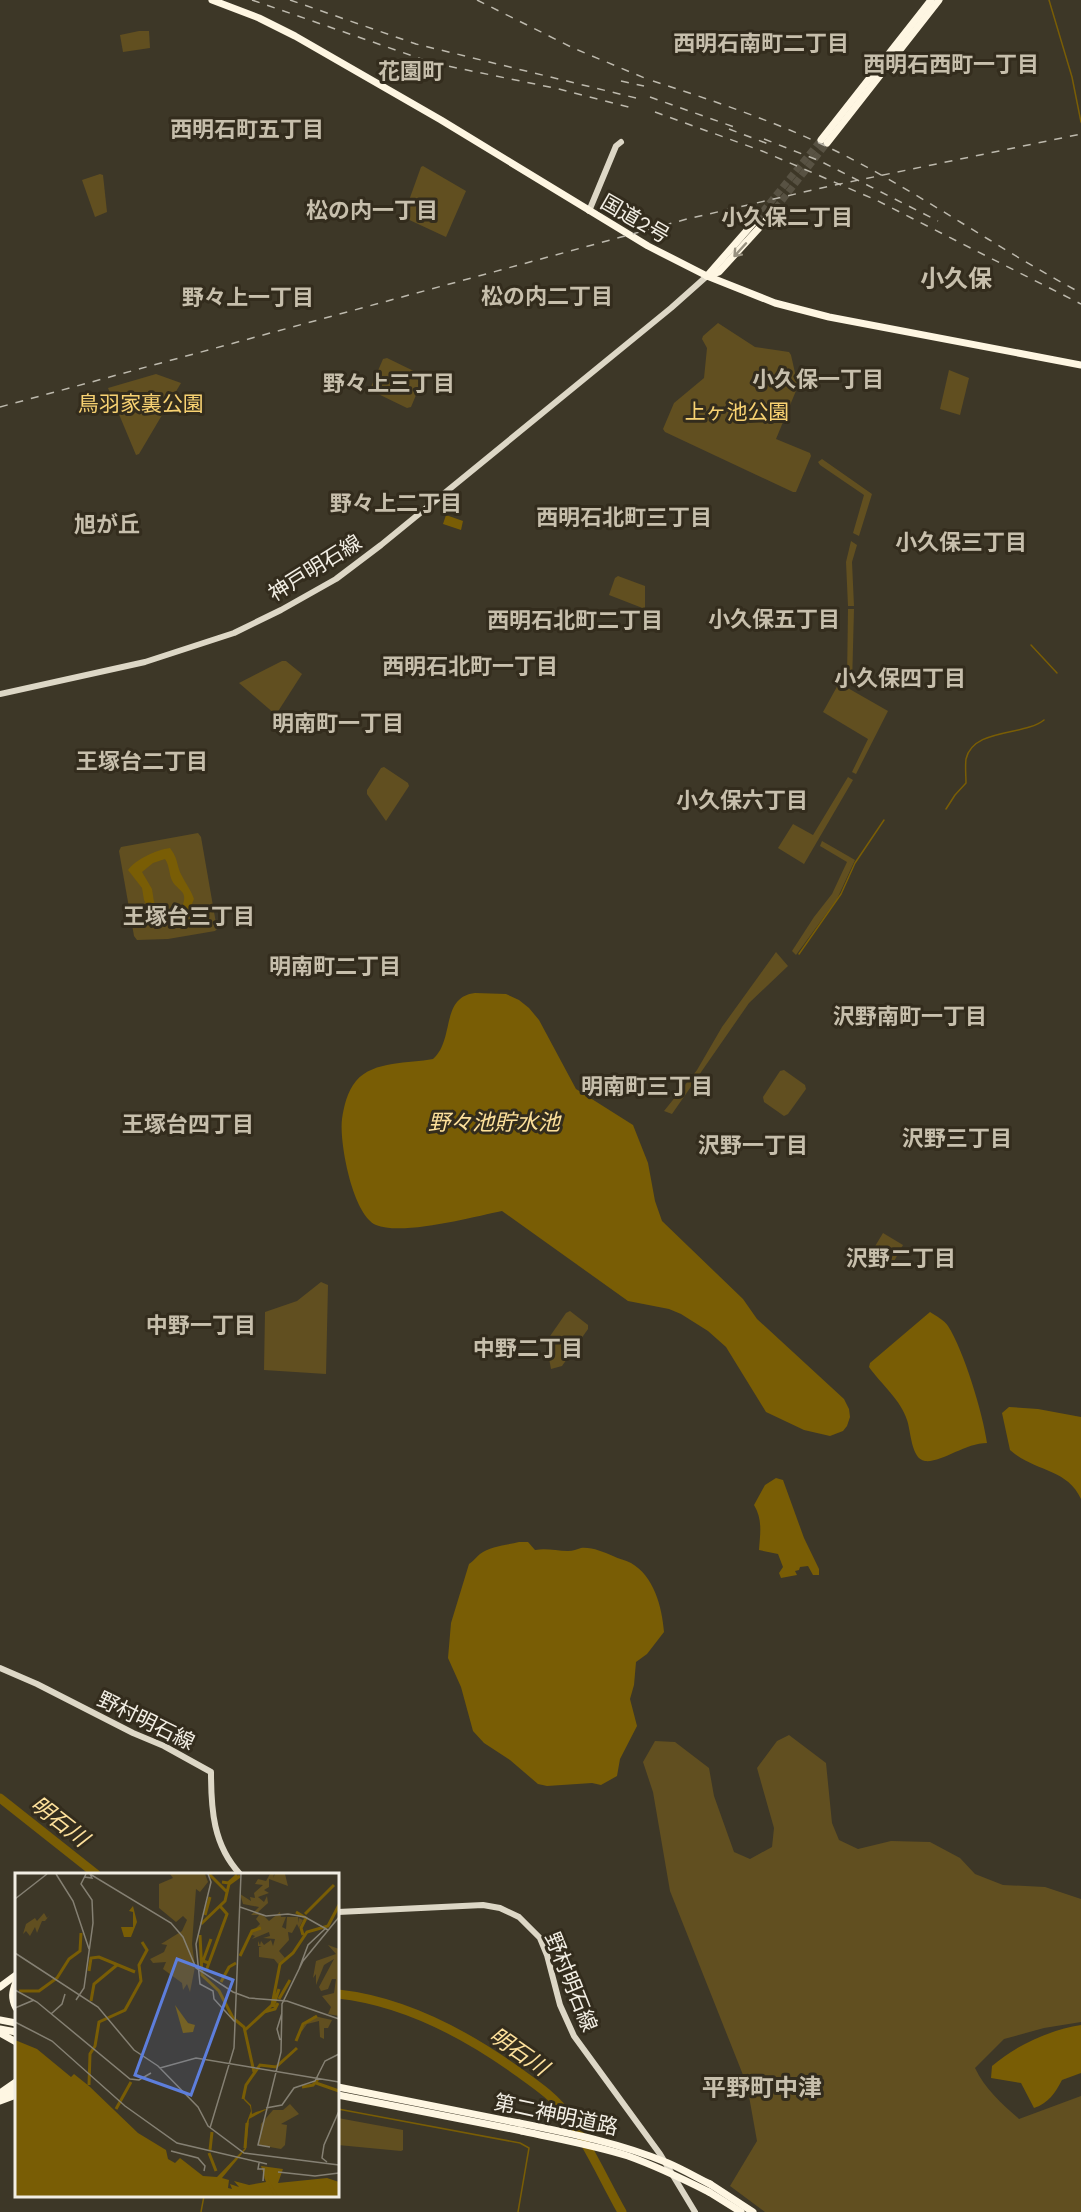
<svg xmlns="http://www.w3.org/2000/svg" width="1081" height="2212" font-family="'Work Sans','Noto Sans JP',sans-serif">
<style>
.green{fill:#614f20}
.water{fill:#795d05;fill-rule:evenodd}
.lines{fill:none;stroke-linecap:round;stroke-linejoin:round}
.stream{stroke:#795d05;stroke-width:1.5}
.river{stroke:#795d05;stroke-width:9}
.highway-tunnel{stroke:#585243;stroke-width:7;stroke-dasharray:7 3.5;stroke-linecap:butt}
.major{stroke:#ddd7c6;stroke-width:6}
.highway{stroke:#fef6e2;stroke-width:7}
.rail{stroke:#bdb9ad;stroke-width:1.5;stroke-dasharray:8 8;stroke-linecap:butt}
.highway-bridge{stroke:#fef6e2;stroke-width:7}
.oneway{stroke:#989180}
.labels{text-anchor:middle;stroke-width:6;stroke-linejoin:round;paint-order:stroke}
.street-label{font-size:21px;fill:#f2eee4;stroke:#332c1d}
.park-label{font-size:21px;fill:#f8d272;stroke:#332c1d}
.neighbourhood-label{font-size:22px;font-weight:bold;fill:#c7bfac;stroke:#332c1d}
.water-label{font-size:22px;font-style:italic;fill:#fee19c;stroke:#332c1d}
.quarter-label{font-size:24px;font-weight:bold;fill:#c7bfac;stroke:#332c1d}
.inset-river{fill:none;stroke:#795d05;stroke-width:3}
.inset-road{fill:none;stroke:#858073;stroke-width:1.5}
.view{fill:#5d7edc;fill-opacity:0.15;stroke:#5d7edc;stroke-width:3}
.inset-edge{fill:none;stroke:#f2eee4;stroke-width:3}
</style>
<rect width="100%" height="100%" fill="#3d3727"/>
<!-- green -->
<g class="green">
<polygon points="139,31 149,31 150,48 123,52 120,35"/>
<polygon points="423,166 466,191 446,237 403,217 421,167"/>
<polygon points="100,174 103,175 107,212 95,217 82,180"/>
<polygon points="718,323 755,347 789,352 791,355 798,386 776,439 810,453 811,456 796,492 793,492 665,432 663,429 674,403 704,378 707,348 702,339 703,336"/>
<polygon points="387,358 424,376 411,407 407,408 372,391 371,387 383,359"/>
<polygon points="949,370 969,378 960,415 940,409"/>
<polygon points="156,374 181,383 139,454 136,455 108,388"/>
<polygon points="822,459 872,494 859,536 853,533 864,495 820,465 818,462"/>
<polygon points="851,541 857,545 852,562 854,606 848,606 846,562"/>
<polygon points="618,576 645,586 645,609 609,595 615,578"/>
<polygon points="848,609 854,609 852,685 847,681"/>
<polygon points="282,661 286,661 302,674 277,713 275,714 239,683"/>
<polygon points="839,683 888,711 856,774 852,772 868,739 823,712"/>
<polygon points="384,767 408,783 409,786 386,821 367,794 367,790 381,768"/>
<polygon points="848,777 853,780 804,864 778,848 793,824 813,835"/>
<polygon points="198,833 201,837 217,929 215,931 168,939 137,940 134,936 119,851 121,847"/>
<polygon points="822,841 855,860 837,899 796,955 792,951 814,917 832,894 847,862 820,846"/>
<polygon points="776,952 788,966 749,1003 672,1114 664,1111 697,1070 722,1027"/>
<polygon points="784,1070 805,1085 806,1089 788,1114 784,1116 764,1102 763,1097 780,1071"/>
<polygon points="883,1233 903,1245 892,1265 871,1253"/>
<polygon points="321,1282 328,1285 326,1374 264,1370 265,1312 297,1301"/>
<polygon points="570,1311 588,1325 588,1329 562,1366 551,1369 546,1342 566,1313"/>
<path d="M 789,1735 L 826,1763 L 832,1823 L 839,1840 L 858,1849 L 891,1841 L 930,1842 L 960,1858 L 975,1874 L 1003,1885 L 1045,1887 L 1081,1899 L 1081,2022 L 1044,2028 L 1004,2039 L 975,2068 C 985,2089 1002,2104 1019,2119 L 1081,2096 L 1081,2212 L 765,2212 L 730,2186 L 757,2141 L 747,2085 L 670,1891 L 653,1792 L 643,1762 L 655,1741 L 675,1742 L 709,1768 L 714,1796 L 734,1852 L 750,1859 L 772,1847 L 774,1828 L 757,1768 L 777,1741 Z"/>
<polygon points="338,2118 403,2130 403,2150 401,2151 338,2145"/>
</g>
<!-- water -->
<g class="water">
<polygon points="446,515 463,521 461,530 443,524"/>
<path d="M 170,848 C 179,860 176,865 182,876 C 186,884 191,890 194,899 L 189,911 L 184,915 L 172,920 L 159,919 L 149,910 L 144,900 L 142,888 L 128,870 C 136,859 156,850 170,848 ZM 165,859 C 169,865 169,871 171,878 C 175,891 190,889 182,907 L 169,913 L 159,910 L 154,902 L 152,889 L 142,872 L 153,863 Z"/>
<path d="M 475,993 L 506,994 L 519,1000 L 529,1008 L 539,1020 L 576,1089 L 633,1125 L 648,1163 L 655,1201 L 662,1221 L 743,1299 L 757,1319 L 844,1399 L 849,1409 L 850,1417 L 847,1426 L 843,1431 L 830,1436 L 804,1430 L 766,1412 L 726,1347 L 708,1331 L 681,1314 L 669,1309 L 628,1301 L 502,1211 C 473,1217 402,1236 376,1225 C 353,1215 339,1143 342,1119 C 344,1106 347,1092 356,1081 C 374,1060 409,1064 433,1059 C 455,1040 440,997 475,993 Z"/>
<path d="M 930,1312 C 936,1316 944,1320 948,1326 C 964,1351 983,1414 987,1443 C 965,1443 941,1463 925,1461 C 911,1459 911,1431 907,1420 C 901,1400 881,1384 869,1367 L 870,1363 Z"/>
<path d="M 1009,1407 L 1038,1409 L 1081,1417 L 1081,1499 C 1067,1468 1034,1472 1010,1450 L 1002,1413 Z"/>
<path d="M 776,1478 L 783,1480 L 804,1538 L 819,1569 L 819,1575 L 813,1575 L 808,1566 L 800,1567 L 799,1570 L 795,1571 L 797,1575 L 781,1578 L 779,1573 L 783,1567 L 778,1554 L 759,1550 C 760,1534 763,1520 754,1505 L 765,1485 Z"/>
<path d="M 519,1542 L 528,1542 L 535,1550 C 547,1548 556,1551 568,1551 C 573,1551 577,1549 581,1548 C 592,1547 603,1552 613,1556 C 619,1559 625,1560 631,1563 C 654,1576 662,1607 664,1632 L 647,1654 L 636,1662 L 634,1685 L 630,1699 L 637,1726 L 620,1759 L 617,1776 L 601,1785 L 592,1783 L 547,1786 L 538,1784 L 510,1760 L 484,1743 L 473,1731 L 461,1687 L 448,1658 L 451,1623 L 469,1564 C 474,1561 476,1557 480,1554 C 490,1546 507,1545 519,1542 Z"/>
<path d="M 1081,2025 L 1081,2073 L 1062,2080 C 1055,2093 1049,2103 1034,2108 L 1021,2083 L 991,2078 L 992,2066 C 1016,2045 1050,2030 1081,2025 Z"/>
</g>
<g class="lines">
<!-- stream -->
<g class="stream">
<polyline points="1049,0 1072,77 1081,122"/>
<polyline points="1031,645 1057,673"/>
<path d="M 946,809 L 955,795 L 966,783 C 966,776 965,767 966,759 C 973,728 1024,736 1044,720"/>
<polyline points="799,954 841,894 855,863 884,820"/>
<polyline points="338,2109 520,2143 529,2148 518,2212"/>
<polyline points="201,2212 204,2196"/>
</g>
<!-- river -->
<g class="river">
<polyline points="0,1798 96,1874"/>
<path d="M 338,1994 C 403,2001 464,2033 517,2071 C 535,2084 555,2097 568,2116 C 589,2146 604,2180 622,2212"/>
</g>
<!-- highway-tunnel -->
<g class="highway-tunnel">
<polyline points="769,217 827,143"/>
<polyline points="756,220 821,140"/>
</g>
<!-- major -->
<g class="major">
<polyline points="589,211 616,146 621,142"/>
<polyline points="0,694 145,662 234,633 281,610 336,579 381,545 671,308 707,276"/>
<path d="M 0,1668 L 37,1684 L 133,1733 L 164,1746 L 211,1772 C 211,1809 213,1845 240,1874"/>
<polyline points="338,1912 483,1905 500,1908 519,1917 540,1938 547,1955 560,2005 574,2036 660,2154 695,2212"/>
</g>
<!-- highway -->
<g class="highway">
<polyline points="212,0 259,18 295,36 441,120 648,246 707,276 775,303 829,317 1081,365"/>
<polyline points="821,140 931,0"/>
<polyline points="827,143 939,0"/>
<polyline points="707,276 719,272 769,217"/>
<polyline points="707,276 756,220"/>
<path d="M 16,1982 C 12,1992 11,1998 16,2008"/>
<polyline points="0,1987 16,1975"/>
<polyline points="0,2020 16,2023"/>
<polyline points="0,2029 16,2032"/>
<polyline points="0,2033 16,2042"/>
<polyline points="338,2087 519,2123"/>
<polyline points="0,2093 16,2082"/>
<polyline points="338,2095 522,2131"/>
<polyline points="0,2096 16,2090"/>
<polyline points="0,2101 16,2095"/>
<polyline points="710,2184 753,2212"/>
<polyline points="709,2192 741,2212"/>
</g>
<!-- rail -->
<g class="rail">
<polyline points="252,0 433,63 559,89 636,109"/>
<polyline points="290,0 416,44 640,99"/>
<polyline points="477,0 573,48 647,79"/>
<polyline points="621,81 644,86"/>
<path d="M 653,81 C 717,102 783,124 844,155 C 926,197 1000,250 1081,293"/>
<polyline points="650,97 737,128"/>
<polyline points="655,112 762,151 876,200 1081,304"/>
<polyline points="729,129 771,145"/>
<polyline points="764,139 820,161 938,221"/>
<polyline points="0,407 687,219 830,186 1081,134"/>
</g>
<!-- highway-bridge -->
<g class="highway-bridge">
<path d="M 519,2123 C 569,2133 620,2143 668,2163 C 682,2169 696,2177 710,2184"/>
<path d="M 522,2131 C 558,2139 593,2145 628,2156 C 656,2166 683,2179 709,2192"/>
</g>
</g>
<!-- one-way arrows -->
<defs><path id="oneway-shaft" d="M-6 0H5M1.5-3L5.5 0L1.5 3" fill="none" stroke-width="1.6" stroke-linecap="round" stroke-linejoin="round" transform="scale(1.5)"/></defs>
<use class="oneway" href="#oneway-shaft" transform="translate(740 250) rotate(132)"/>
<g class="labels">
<!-- street labels -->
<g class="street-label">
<text transform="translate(635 219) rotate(30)" y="7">国道2号</text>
<text transform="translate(315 568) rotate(-32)" y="7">神戸明石線</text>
<text transform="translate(146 1721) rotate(26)" y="7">野村明石線</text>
<text transform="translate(571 1982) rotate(68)" y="7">野村明石線</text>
<text transform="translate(556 2115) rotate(12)" y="7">第二神明道路</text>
</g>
<!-- park labels -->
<g class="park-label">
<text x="141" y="411">鳥羽家裏公園</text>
<text x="737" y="419">上ヶ池公園</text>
</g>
<!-- neighbourhood labels -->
<g class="neighbourhood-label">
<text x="761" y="51">西明石南町二丁目</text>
<text x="951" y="72">西明石西町一丁目</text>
<text x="411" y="79">花園町</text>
<text x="247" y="137">西明石町五丁目</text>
<text x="372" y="218">松の内一丁目</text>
<text x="787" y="225">小久保二丁目</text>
<text x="547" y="304">松の内二丁目</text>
<text x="248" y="305">野々上一丁目</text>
<text x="818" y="387">小久保一丁目</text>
<text x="389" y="391">野々上三丁目</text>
<text x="396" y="511">野々上二丁目</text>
<text x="624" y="525">西明石北町三丁目</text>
<text x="107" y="532">旭が丘</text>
<text x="961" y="550">小久保三丁目</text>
<text x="774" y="627">小久保五丁目</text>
<text x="575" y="628">西明石北町二丁目</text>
<text x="470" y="674">西明石北町一丁目</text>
<text x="900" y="686">小久保四丁目</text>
<text x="338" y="731">明南町一丁目</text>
<text x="142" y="769">王塚台二丁目</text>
<text x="742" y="808">小久保六丁目</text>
<text x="189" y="924">王塚台三丁目</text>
<text x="335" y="974">明南町二丁目</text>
<text x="910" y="1024">沢野南町一丁目</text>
<text x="647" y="1094">明南町三丁目</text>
<text x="188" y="1132">王塚台四丁目</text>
<text x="957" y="1146">沢野三丁目</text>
<text x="753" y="1153">沢野一丁目</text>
<text x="901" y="1266">沢野二丁目</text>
<text x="201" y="1333">中野一丁目</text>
<text x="528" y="1356">中野二丁目</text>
</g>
<!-- water labels -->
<g class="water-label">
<text x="494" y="1130">野々池貯水池</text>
<text transform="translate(60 1821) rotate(38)" y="8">明石川</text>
<text transform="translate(519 2051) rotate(35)" y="8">明石川</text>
</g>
<!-- quarter labels -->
<g class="quarter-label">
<text x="956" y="287">小久保</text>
<text x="762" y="2096">平野町中津</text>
</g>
</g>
<!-- overview -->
<g transform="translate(15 1873)">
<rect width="324" height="324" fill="#3d3727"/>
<path d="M 155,1 L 190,1 L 193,9 L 185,19 L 181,16 L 177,71 L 180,94 L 175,119 L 172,111 L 168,117 L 167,110 L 148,96 L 151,89 L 138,90 L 135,86 L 149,79 L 152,72 L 146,71 L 167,58 L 172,47 L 168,43 L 161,49 L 144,35 L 144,11 L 158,5 ZM 255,1 L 259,1 L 258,5 L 260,1 L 270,1 L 273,13 L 254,6 L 254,14 L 249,17 L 254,20 L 243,24 L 249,29 L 252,23 L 253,30 L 242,40 L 248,42 L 251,35 L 248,42 L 254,48 L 265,39 L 266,44 L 271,44 L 267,54 L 271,56 L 272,44 L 283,44 L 284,50 L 284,45 L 288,47 L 284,55 L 282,51 L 277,60 L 273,59 L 274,67 L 264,78 L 270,85 L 263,91 L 259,86 L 244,84 L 244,74 L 247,73 L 243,73 L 243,68 L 245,72 L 246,68 L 249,72 L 256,67 L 258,73 L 260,66 L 248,65 L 255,63 L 254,59 L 237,66 L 240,63 L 235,61 L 245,51 L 241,46 L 244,42 L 236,42 L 244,34 L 228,31 L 225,21 L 236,28 L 235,24 L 240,25 L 239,20 L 248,12 L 240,11 L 243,6 L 251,8 ZM 29,40 L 32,45 L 35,42 L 30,48 L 27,48 L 22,60 L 20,54 L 15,63 L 11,58 L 8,61 L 11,51 L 20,45 L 22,48 ZM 313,72 L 324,76 L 324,143 L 313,141 L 316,134 L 307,123 L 319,120 L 321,106 L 317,106 L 313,116 L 306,118 L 304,114 L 319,86 L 309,92 L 301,112 L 301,101 L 298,105 L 301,88 L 321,81 ZM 299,143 L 317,147 L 313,155 L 309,155 L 309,166 L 305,164 L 304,148 L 292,151 L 287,158 L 287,154 ZM 275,231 L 284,241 L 266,251 L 272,252 L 270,272 L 266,276 L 244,272 L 246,251 L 258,237 L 268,237 Z" fill="#614f20"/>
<path d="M 118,33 L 122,49 L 116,64 L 109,64 L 106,54 L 118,54 L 118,39 L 114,38 ZM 160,132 L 173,150 L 180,152 L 178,159 L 168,160 ZM 0,167 L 22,176 L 56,204 L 59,201 L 74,213 L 123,260 L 151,277 L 153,286 L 160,290 L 165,285 L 188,303 L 202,304 L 230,275 L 231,251 L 236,238 L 235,233 L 229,227 L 227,223 L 236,232 L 237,241 L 241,239 L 254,235 L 234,246 L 231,276 L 207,305 L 214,307 L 213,315 L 217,316 L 215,311 L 224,314 L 219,308 L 234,312 L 251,309 L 246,293 L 268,296 L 263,310 L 312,305 L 324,309 L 324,323 L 0,323 Z" fill="#795d05"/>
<path class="inset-river" d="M 194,1 L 212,19M 207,9 L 213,10 L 222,2M 281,39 L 291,45 L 286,55 L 288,62M 290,41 L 319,12M 190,42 L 195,24M 186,51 L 210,28 L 214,11 L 225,3M 185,62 L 187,102 L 204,118 L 218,145 L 229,154 L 239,199M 225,83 L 237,58 L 246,55M 194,90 L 188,88 L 196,66M 74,98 L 76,85 L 84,84 L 120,99M 191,98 L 212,41 L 205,33M 206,109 L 214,94 L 221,90M 4,118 L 24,118 L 42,105 L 54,86 L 65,78 L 66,60M 264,126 L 275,107M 76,128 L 79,111 L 102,92M 258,134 L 264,116M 249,139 L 260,136 L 263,130M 230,157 L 257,132 L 265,91 L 278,80 L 292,59 L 313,53 L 324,32M 281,168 L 288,151 L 302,143M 301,210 L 324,218M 74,212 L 75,181 L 80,173 L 84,149 L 110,137 L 126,108 L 124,92 L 132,77 L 127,69M 287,214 L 298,212 L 303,206M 228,226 L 231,212 L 245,192 L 261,194 L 282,175M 101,236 L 116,209M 230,275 L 232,250M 195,277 L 197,259M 194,280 L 201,298M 253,296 L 251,305 L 261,323"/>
<path class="inset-road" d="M 41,1 L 58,28 L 74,76M 193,1 L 196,9 L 181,71 L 185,111 L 198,118 L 199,126 L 220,149M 69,4 L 77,5 L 75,1 L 156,50 L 168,64 L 181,95 L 218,119 L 234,125 L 272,128 L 324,146M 0,26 L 32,1M 225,34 L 251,43 L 273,41M 273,41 L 290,44 L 313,57M 0,80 L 83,134 L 119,177 L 143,193 L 183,234 L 193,253 L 229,280 L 324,292M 284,96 L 293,72 L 311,55M 0,117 L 22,129 L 115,206 L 124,207 L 136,200M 61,127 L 69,115 L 78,50 L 77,27 L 66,11 L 71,1M 0,135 L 19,127M 36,141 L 47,131 L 50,121M 0,149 L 37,168 L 110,233 L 162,270 L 252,291M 265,167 L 262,156 L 267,140M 145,195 L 181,185 L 324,209M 251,235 L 267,232 L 279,215 L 300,208 L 310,188 L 324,181M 195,255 L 219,175 L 226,1M 255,274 L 243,272 L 266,179 L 267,131 L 288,88 L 324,44M 156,278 L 183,285 L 190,293 L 189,298M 312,289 L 307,285 L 309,272 L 324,238M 244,290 L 243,296 L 249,296 L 248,308M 263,299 L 300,303 L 324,300"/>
<path class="view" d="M 162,86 L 218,107 L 176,222 L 120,202 Z"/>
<rect width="324" height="324" class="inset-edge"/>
</g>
</svg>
